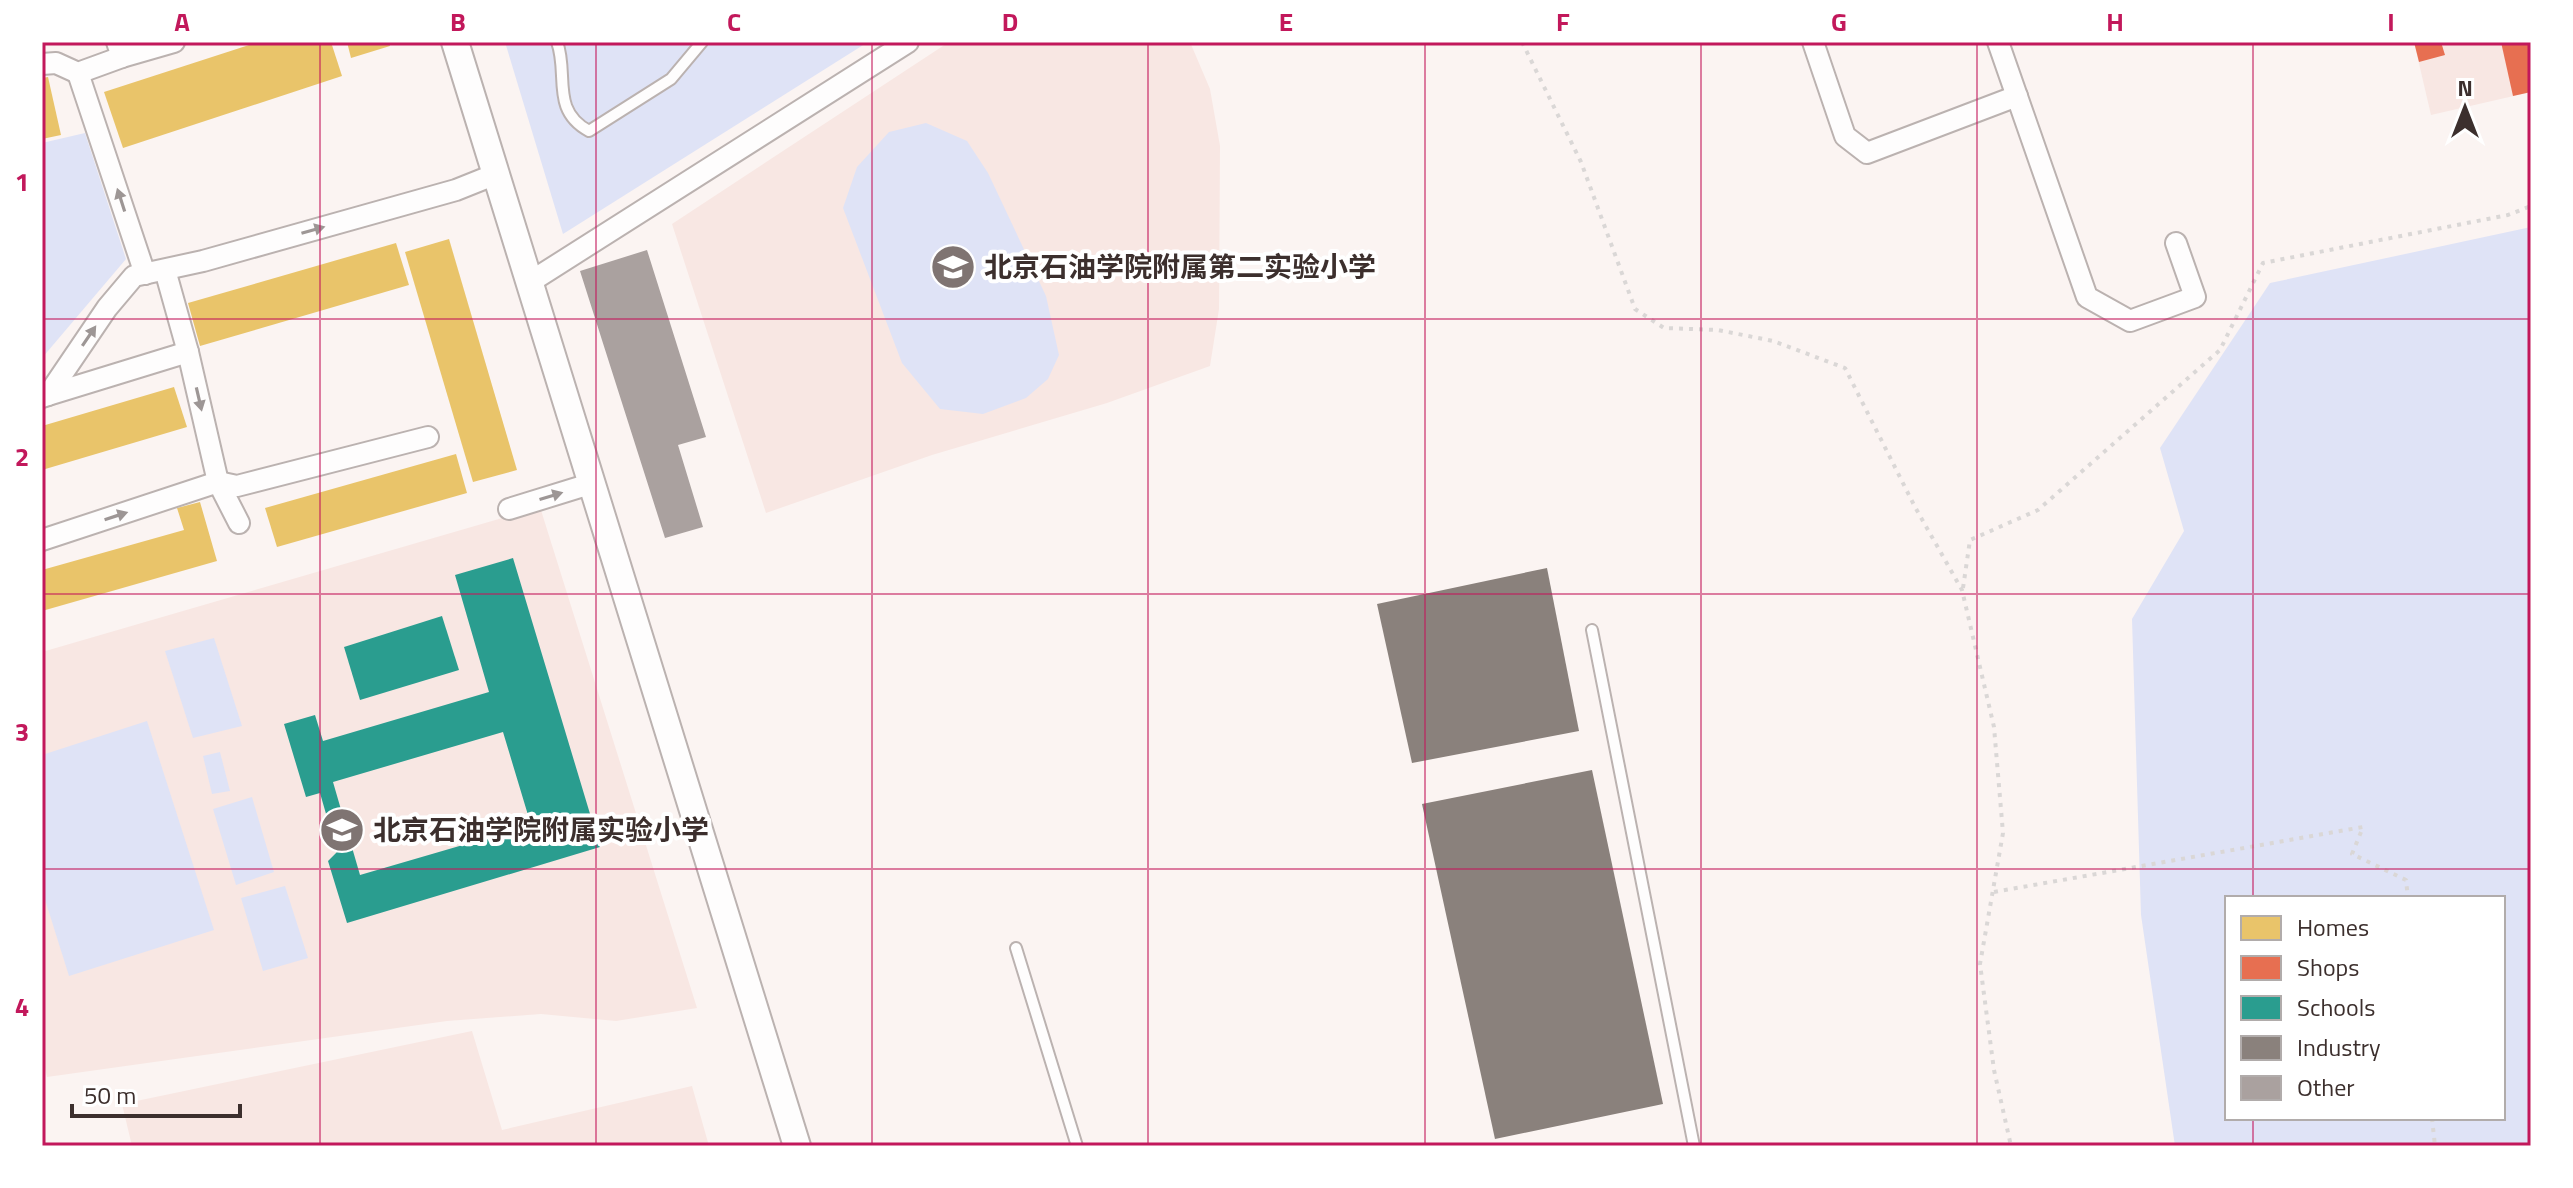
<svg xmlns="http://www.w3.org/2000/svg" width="2573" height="1188" font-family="'Titillium Web','Noto Sans SC',sans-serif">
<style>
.built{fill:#f8e7e3}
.green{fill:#dfe3f6;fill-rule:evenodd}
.homes{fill:#e9c46a}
.shops{fill:#e76f51}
.schools{fill:#2a9d8f;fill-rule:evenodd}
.industry{fill:#8a817c}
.building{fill:#aaa19f}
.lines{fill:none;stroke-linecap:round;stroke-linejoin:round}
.service-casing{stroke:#bbb2b0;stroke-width:14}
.minor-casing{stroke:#bbb2b0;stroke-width:24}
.tertiary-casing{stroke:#bbb2b0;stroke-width:30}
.path{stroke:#dad7d6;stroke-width:4;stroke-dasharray:4 6;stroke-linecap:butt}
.service{stroke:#fefdfd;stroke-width:10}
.minor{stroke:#fefdfd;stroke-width:20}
.tertiary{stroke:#fefdfd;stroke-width:26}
.oneway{fill:#9d9695}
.grid{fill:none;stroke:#c2185b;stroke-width:2;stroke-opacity:0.55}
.labels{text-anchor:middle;stroke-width:8;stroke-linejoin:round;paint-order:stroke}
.poi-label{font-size:28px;font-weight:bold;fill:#3c2f2d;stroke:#fff;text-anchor:start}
.neatline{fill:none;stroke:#c2185b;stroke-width:3}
.grid-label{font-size:26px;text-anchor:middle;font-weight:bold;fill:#c2185b}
</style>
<rect width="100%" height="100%" fill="#fbf4f2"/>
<!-- built -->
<g class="built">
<polygon points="949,42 1190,42 1210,89 1220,146 1219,309 1210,366 1107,403 932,455 766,513 672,224"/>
<polygon points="2414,42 2531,42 2531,92 2431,115"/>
<polygon points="540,507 697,1008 616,1021 541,1014 447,1021 47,1077 42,1055 42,652"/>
<polygon points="472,1031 502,1130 692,1086 709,1146 132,1146 122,1104"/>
</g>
<!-- green -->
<g class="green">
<polygon points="505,42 868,42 563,234"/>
<polygon points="926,123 967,141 988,173 1046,296 1059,355 1048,379 1026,398 983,414 940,409 902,363 843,208 857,167 889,132"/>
<polygon points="85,133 126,259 42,358 42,143"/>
<path d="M 2531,227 L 2531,1146 L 2175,1146 L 2141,915 L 2132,619 L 2184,531 L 2160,448 L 2270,283 ZM 2503,898 L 2503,1118 L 2227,1118 L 2227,898 Z"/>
<polygon points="214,638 242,726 193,738 165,651"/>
<polygon points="147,721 214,930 69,976 42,890 42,755"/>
<polygon points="220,752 230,791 212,794 203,756"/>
<polygon points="252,797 274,872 236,885 213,809"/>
<polygon points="285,886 308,958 263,971 241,898"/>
</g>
<!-- homes -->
<g class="homes">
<polygon points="258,42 331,42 342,76 123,148 104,92"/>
<polygon points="347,42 389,42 390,46 351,58"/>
<polygon points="48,77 61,135 42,139 42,78"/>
<polygon points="449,239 517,470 473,482 405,252"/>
<polygon points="396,243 409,285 200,346 188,303"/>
<polygon points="174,387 187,427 42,470 42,426"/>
<polygon points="456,454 467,493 277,547 265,508"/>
<polygon points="200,502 217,561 42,611 42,570 184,530 177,508"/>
</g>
<!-- shops -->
<g class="shops">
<polygon points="2414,42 2441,42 2445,55 2419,62"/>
<polygon points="2501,42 2531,42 2531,92 2513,96"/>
</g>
<!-- schools -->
<g class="schools">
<path d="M 513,558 L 600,847 L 347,923 L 328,861 L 337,852 L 320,793 L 306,797 L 284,724 L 315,715 L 323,741 L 489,692 L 455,575 ZM 503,732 L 531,825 L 360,875 L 333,782 Z"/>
<polygon points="442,616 459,670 360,700 344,647"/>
</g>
<!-- industry -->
<g class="industry">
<polygon points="1547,568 1579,731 1412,763 1377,604"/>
<polygon points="1592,770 1663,1104 1495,1139 1422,804"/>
</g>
<!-- building -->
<polygon class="building" points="647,250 706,437 678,445 703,527 665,538 580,271"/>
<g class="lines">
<!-- service casing -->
<g class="service-casing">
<g id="service">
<path d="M 557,42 C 569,74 550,110 589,131 L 671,79 L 702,42"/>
<polyline points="1592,630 1694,1146"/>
<polyline points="1016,948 1077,1146"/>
</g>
</g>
<!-- minor casing -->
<g class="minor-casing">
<g id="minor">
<polyline points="1813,42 1845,136 1867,153 2017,96"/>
<polyline points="1998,42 2087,297 2130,321 2195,297 2176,243"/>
<polyline points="122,57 174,42"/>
<polyline points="42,64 56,63 78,73 122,57 117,42"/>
<polyline points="78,73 145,274"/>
<polyline points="165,270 188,352 218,482 239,523"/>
<polyline points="530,282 908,42"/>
<polyline points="48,395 188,352"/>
<polyline points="42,397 48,395 107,308 134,276 203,261 456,190 496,174"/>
<polyline points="509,509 593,483"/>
<polyline points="42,540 218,482 237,486 428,437"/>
</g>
</g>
<!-- tertiary casing -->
<g class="tertiary-casing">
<polyline id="tertiary" points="455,42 797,1146"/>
</g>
<!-- path -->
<g class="path">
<polyline points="1522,42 1581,162 1635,309 1664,328 1718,330 1773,341 1845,368 1915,507 1962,590 1994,727 2003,833 1980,964 1994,1070 2011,1146"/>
<polyline points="1963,588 1970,540 2038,510 2220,350 2263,263 2508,215 2531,206"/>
<polyline points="1994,892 2363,827 2352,854 2406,880 2408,898"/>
<polyline points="2432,1118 2435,1146"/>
</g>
<!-- service -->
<use href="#service" class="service"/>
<!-- minor -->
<use href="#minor" class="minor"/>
<!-- tertiary -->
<use href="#tertiary" class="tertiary"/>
</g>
<!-- one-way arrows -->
<defs><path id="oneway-solid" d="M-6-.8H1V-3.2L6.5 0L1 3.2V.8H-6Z" transform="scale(2)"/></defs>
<g class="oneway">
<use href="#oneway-solid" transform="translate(121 200) rotate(-108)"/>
<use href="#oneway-solid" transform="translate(313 230) rotate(-16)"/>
<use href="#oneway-solid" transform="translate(89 336) rotate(-56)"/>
<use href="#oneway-solid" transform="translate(199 399) rotate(77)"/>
<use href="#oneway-solid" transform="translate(551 496) rotate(-17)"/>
<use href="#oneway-solid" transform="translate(116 516) rotate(-18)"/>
</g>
<!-- grid -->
<path class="grid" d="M 320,42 L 320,1146M 596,42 L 596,1146M 872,42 L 872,1146M 1148,42 L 1148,1146M 1425,42 L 1425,1146M 1701,42 L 1701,1146M 1977,42 L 1977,1146M 2253,42 L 2253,898M 42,319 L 2531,319M 42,594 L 2531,594M 42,869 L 2531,869M 2253,1118 L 2253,1146"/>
<!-- icons -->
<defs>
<g id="school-disc" transform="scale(2.3)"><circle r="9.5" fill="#7f7472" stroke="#fff"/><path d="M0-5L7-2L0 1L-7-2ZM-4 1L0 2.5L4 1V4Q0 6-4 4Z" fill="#fff"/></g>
</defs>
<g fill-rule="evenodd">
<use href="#school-disc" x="953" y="267"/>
<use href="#school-disc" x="342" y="830"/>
</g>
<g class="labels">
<!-- poi labels -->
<g class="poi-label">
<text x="984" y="277">北京石油学院附属第二实验小学</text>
<text x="373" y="840">北京石油学院附属实验小学</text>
</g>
</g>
<!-- border -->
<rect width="2573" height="1188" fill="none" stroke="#ffffff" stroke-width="88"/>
<!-- legend -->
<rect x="2225" y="896" width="280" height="224" fill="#ffffff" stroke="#b1acab" stroke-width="2"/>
<rect x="2241" y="916" width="40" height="24" fill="#e9c46a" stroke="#b1acab" stroke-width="2"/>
<text x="2297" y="936" font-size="24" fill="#3c2f2d">Homes</text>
<rect x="2241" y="956" width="40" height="24" fill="#e76f51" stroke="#b1acab" stroke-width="2"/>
<text x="2297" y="976" font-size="24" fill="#3c2f2d">Shops</text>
<rect x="2241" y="996" width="40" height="24" fill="#2a9d8f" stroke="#b1acab" stroke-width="2"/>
<text x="2297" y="1016" font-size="24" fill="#3c2f2d">Schools</text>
<rect x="2241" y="1036" width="40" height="24" fill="#8a817c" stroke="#b1acab" stroke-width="2"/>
<text x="2297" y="1056" font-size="24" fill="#3c2f2d">Industry</text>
<rect x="2241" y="1076" width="40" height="24" fill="#aaa19f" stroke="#b1acab" stroke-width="2"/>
<text x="2297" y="1096" font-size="24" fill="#3c2f2d">Other</text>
<!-- north arrow -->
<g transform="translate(2465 108)" stroke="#ffffff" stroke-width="6" paint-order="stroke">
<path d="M0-6L14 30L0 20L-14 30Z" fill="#3c2f2d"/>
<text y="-12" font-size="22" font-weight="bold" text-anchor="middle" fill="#3c2f2d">N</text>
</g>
<!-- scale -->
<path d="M72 1104v12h168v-12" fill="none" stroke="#3c2f2d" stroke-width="4"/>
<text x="84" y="1104" font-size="24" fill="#3c2f2d" stroke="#ffffff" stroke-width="6" paint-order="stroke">50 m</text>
<rect x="44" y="44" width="2485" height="1100" class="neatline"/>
<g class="grid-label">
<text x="182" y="31">A</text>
<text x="458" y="31">B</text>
<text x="734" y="31">C</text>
<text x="1010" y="31">D</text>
<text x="1286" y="31">E</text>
<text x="1563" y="31">F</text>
<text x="1839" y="31">G</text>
<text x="2115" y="31">H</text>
<text x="2391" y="31">I</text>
<text x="22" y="191">1</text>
<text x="22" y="466">2</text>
<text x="22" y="741">3</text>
<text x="22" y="1016">4</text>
</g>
</svg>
